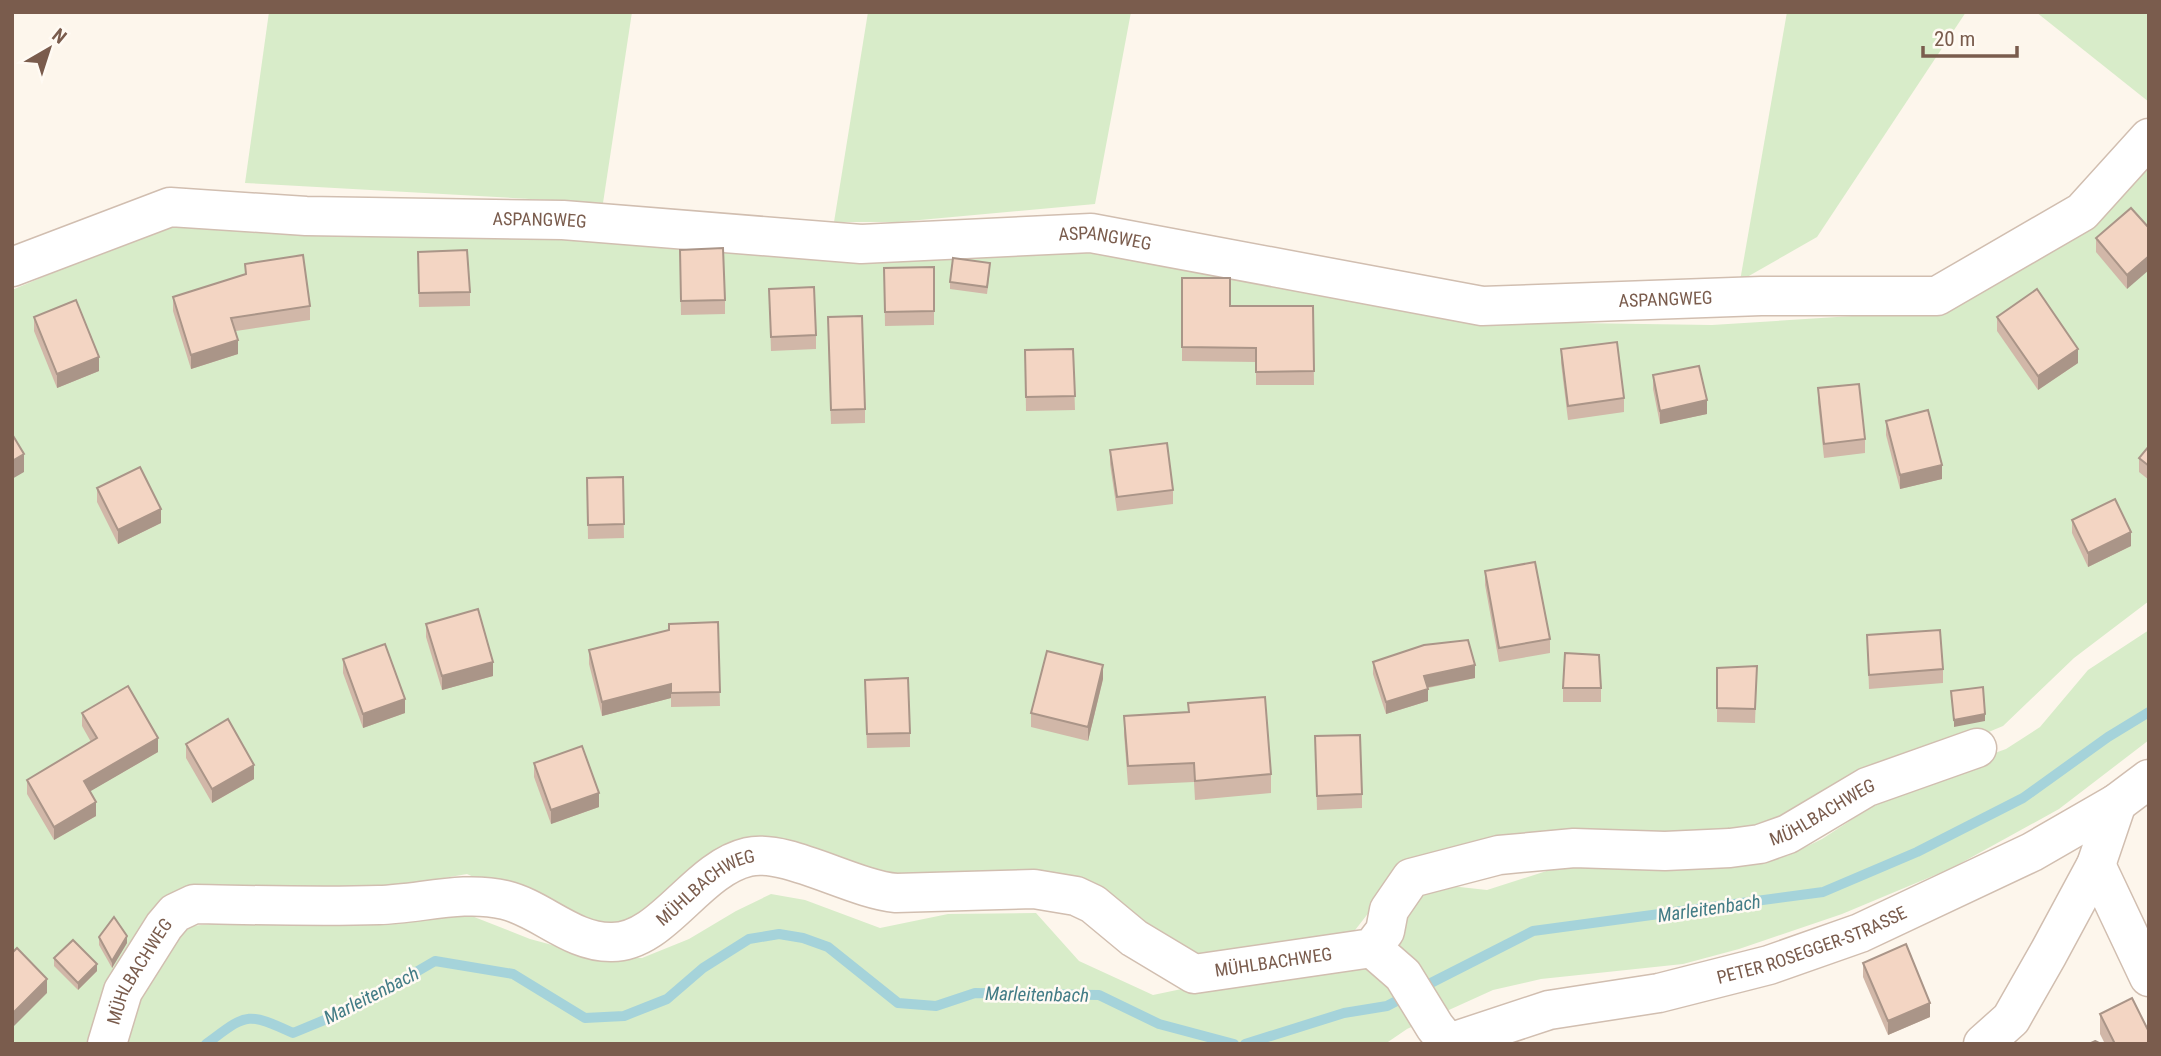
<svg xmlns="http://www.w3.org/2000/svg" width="2161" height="1056" font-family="'Roboto Condensed',sans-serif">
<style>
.green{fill:#d8ecc9}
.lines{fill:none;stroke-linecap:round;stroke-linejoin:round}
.stream{stroke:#a5d3da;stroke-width:10}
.minor-casing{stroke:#d1beb0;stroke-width:41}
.minor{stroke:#fff;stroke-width:38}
.wall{fill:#d1b7a8}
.shaded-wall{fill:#aa9588}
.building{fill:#f3d5c3;stroke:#aa9588;stroke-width:2}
.labels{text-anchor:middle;stroke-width:5;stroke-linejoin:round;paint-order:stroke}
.street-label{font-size:18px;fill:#7a5c4d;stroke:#fffaf3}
.water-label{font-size:19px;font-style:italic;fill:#437c86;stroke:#fffaf3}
</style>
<rect width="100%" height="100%" fill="#fdf6ec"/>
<!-- green -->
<g class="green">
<polygon points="269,12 632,12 603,203 245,183"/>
<polygon points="868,12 1131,12 1095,204 898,222 834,222"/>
<polygon points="1787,12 1966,12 1817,237 1740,281"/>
<polygon points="2036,12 2149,12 2149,102"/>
<polygon points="2149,161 2149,601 2074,658 2003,726 1840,794 1783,827 1395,879 1352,934 1191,963 1100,898 880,882 790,849 642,924 616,930 520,898 467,874 324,899 192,893 100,1044 12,1044 12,290 180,219 1096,242 1506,322 1712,325 1946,310"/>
<polygon points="2149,630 2149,740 2059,809 1952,868 1842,914 1739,949 1683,964 1541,979 1493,990 1407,1029 1385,1044 119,1044 127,1016 171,943 191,926 243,921 464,913 530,939 593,956 642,958 689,939 736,911 771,894 805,900 880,928 948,914 1036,913 1079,961 1153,995 1196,986 1299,977 1408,904 1432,884 1487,890 1559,867 1748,853 1787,856 1822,839 1868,809 1956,767 2006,749 2040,727 2088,670"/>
</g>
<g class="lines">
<!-- stream -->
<g class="stream">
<polyline points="1421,988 1533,931 1823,892 1917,852 2023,798 2108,737 2149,712"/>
<path d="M 206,1044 C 247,1014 245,1011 293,1033 L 356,1007 L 435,961 L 513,974 L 585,1018 L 624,1016 L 667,999 L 703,968 L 749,939 L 779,934 L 803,938 L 828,947 L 898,1003 L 936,1006 L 975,993 L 1099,995 L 1159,1024 L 1234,1044"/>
<polyline points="1245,1044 1344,1013 1387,1006 1408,995"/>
</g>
<!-- minor casing -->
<g class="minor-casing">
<g id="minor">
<path id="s1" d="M 12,267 L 170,207 L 306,216 L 563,220 L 861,244 L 1091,233 L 1482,306 L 1761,296 L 1937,296 L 2082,212 L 2149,138"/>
<polyline points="2096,865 2149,977"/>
<polyline points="1372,948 1403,975 1435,1027 1448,1043"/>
<path id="s2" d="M 107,1044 L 123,991 L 164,926 L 175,913 L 194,904 C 255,905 317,907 379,905 C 420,904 463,890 505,900 C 542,909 572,943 612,942 C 663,942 696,869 748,857 C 786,848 852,889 896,893 L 1034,889 L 1076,896 L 1093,904 L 1134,938 L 1194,974 L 1372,948 L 1385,931 L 1389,910 L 1411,878 L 1499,855 L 1574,848 L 1665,851 L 1730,848 L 1760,844 L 1788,834 L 1867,787 L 1977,748"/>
<path id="s3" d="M 1446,1044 L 1549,1010 L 1659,993 L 1769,965 L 1860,933 L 2032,852 L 2117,803 L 2149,779"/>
<polyline points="1983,1044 2011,1019 2048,954 2096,865 2117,803"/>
</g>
</g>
<!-- minor -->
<use href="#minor" class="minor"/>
</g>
<!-- wall -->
<g class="wall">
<polygon points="2149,228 2127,289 2096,252 2096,238"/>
<polygon points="680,263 725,300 725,314 681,315"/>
<polygon points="245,264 310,306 310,320 236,331 238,354 191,369 173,311 173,297 245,275"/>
<polygon points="418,266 470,292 470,306 419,307"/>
<polygon points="934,267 934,325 885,326 884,268"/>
<polygon points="990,270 987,294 950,289 950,282"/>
<polygon points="1182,278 1230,306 1313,306 1314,385 1256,385 1256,362 1182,361"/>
<polygon points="769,289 816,335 816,349 771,351"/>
<polygon points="34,317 99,371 57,388 34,331"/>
<polygon points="1997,317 2078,363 2038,390 1997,331"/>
<polygon points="828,331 865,409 865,423 831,424"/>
<polygon points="1073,349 1075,410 1026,411 1025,350"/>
<polygon points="1561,349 1624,398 1624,412 1568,420 1561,363"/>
<polygon points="1653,375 1707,414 1660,424 1653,389"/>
<polygon points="1818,388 1865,439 1865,453 1824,458 1818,402"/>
<polygon points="1886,421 1942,479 1900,489 1886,435"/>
<polygon points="2149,446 2149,480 2139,472 2139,458"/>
<polygon points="1110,450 1173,490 1173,504 1117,511 1110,464"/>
<polygon points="623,477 624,538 588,539 587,478"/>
<polygon points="97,488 161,523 118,544 97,502"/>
<polygon points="2072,520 2131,546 2088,567 2072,533"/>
<polygon points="1485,571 1550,639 1550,653 1499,662 1485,585"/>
<polygon points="718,622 720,706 671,707 671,698 602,716 589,664 589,650"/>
<polygon points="426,624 493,676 442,690 426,637"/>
<polygon points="1867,635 1943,669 1943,683 1869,689"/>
<polygon points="343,659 405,713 363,728 343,673"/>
<polygon points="1373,662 1475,678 1428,688 1428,701 1386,714 1373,674"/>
<polygon points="1757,666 1755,723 1717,722 1717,668"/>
<polygon points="1103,679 1088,741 1031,727 1031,713"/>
<rect x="1563" y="688" width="38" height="14"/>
<polygon points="865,694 910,733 910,747 867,748"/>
<polygon points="1188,703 1271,774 1271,793 1195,800 1194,782 1128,785 1124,734 1124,716 1188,712"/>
<polygon points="82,713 158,752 90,791 96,816 54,840 27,794 27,780 91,742 82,726"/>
<polygon points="1315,736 1362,794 1362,808 1317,810"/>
<polygon points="186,744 254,779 212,803 186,758"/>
<polygon points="534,763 599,807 551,824 534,777"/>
<polygon points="99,937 127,943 112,968 99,945"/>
<polygon points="54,958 97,971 78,990 54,966"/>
<polygon points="1863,963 1930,1017 1888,1035 1863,977"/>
<polygon points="2100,1014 2149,1044 2105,1044 2100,1034"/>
</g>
<!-- shaded-wall -->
<g class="shaded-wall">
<polygon points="2149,256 2149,270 2127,289 2127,275"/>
<polygon points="238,340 238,354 191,369 191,355"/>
<polygon points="2078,349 2078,363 2038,390 2038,376"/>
<polygon points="99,357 99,371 57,388 57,374"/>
<polygon points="1707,400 1707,414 1660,424 1660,411"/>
<polygon points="24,454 24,472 12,479 12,461"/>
<polygon points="1942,465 1942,479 1900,489 1900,475"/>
<polygon points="161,509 161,523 118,544 118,530"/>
<polygon points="2131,532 2131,546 2088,567 2088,553"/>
<polygon points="493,662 493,676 442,690 442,676"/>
<polygon points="1103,665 1103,679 1088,741 1088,727"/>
<polygon points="1475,665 1475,678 1424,688 1424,676"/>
<polygon points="671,684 671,698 602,716 602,702"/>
<polygon points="1428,689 1428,701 1386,714 1386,702"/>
<polygon points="405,699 405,713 363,728 363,714"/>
<polygon points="1985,714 1985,721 1954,727 1954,720"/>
<polygon points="158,738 158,752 84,795 84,781"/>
<polygon points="254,765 254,779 212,803 212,789"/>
<polygon points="599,793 599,807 551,824 551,810"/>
<polygon points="96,802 96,816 54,840 54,827"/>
<polygon points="127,936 127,943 112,968 112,961"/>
<polygon points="97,964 97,971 78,990 78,983"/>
<polygon points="47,979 47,993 12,1028 12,1014"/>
<polygon points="1930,1003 1930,1017 1888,1035 1888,1021"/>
</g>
<!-- building -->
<g class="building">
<polygon points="2131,208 2149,228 2149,256 2127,275 2096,238"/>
<polygon points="723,248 725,300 681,301 680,250"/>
<polygon points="467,250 470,292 419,293 418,252"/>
<polygon points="303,255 310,306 231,318 238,340 191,355 173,297 246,274 245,264"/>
<polygon points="953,258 990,263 987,287 950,282"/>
<polygon points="934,267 934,311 885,312 884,268"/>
<polygon points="1182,278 1230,278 1230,306 1313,306 1314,371 1256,372 1256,348 1182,347"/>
<polygon points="814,287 816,335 771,337 769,289"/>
<polygon points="2037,289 2078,349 2038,376 1997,317"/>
<polygon points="76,300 99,357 57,374 34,317"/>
<polygon points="862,316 865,409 831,410 828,317"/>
<polygon points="1617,342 1624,398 1568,406 1561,349"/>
<polygon points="1073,349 1075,396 1026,397 1025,350"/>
<polygon points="1699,366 1707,400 1660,411 1653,375"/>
<polygon points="1859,384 1865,439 1824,444 1818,388"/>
<polygon points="1928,410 1942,465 1900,475 1886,421"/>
<polygon points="12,434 24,454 12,461"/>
<polygon points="1167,443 1173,490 1117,497 1110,450"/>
<polygon points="2149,446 2149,466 2139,458"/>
<polygon points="140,467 161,509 118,530 97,488"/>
<polygon points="623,477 624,524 588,525 587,478"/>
<polygon points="2115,499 2131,532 2088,553 2072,520"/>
<polygon points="1535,562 1550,639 1499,648 1485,571"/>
<polygon points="478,609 493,662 442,676 426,624"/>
<polygon points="718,622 720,692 671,693 671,684 602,702 589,650 669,630 669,624"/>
<polygon points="1940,630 1943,669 1869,675 1867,635"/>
<polygon points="1468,640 1475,665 1424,676 1428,689 1386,702 1373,662 1424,645"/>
<polygon points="385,644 405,699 363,714 343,659"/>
<polygon points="1047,651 1103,665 1088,727 1031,713"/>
<polygon points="1565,653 1599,655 1601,688 1563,688"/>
<polygon points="1757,666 1755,709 1717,708 1717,668"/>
<polygon points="908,678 910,733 867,734 865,680"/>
<polygon points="128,686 158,738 84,781 96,802 54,827 27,780 97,738 82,713"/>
<polygon points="1983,687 1985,714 1954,720 1951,691"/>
<polygon points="1265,697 1271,774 1195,781 1194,763 1128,766 1124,716 1189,712 1188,703"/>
<polygon points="228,719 254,765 212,789 186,744"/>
<polygon points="1360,735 1362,794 1317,796 1315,736"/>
<polygon points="582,746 599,793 551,810 534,763"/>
<polygon points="114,917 127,936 112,961 99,937"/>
<polygon points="73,940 97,964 78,983 54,958"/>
<polygon points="1906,944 1930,1003 1888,1021 1863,963"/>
<polygon points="17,948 47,979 12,1014 12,953"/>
<polygon points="2132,998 2149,1032 2149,1044 2115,1044 2100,1014"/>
<polygon points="2095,1041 2101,1044 2089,1044"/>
</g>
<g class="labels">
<!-- street labels -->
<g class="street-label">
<text dy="6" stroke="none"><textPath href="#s1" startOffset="539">ASPANGWEG</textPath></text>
<text dy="6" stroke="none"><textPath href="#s1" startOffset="1106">ASPANGWEG</textPath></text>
<text dy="6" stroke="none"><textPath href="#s1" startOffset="1673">ASPANGWEG</textPath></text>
<text dy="6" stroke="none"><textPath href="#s2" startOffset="1922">MÜHLBACHWEG</textPath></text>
<text dy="6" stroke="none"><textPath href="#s2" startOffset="709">MÜHLBACHWEG</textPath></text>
<text dy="6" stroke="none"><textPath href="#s3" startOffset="380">PETER ROSEGGER-STRASSE</textPath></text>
<text dy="6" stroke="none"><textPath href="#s2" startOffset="1318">MÜHLBACHWEG</textPath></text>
<text dy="6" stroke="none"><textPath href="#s2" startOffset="80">MÜHLBACHWEG</textPath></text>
</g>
<!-- water labels -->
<g class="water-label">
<text transform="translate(1709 908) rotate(-8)" y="7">Marleitenbach</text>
<text transform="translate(1037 994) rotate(1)" y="7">Marleitenbach</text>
<text transform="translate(371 995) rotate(-27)" y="7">Marleitenbach</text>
</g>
</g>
<!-- border -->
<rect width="2161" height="1056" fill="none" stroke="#7a5c4d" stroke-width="28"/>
<!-- north arrow -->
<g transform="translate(49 49) rotate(39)" stroke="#fffaf3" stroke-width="5" paint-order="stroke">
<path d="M0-5L12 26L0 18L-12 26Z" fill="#7a5c4d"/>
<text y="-10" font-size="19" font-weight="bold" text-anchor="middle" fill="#7a5c4d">N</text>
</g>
<!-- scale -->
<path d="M1923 46v10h94v-10" fill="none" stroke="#7a5c4d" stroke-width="3.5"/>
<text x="1934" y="46" font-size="21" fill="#7a5c4d" stroke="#fffaf3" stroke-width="5" paint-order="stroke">20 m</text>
</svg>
